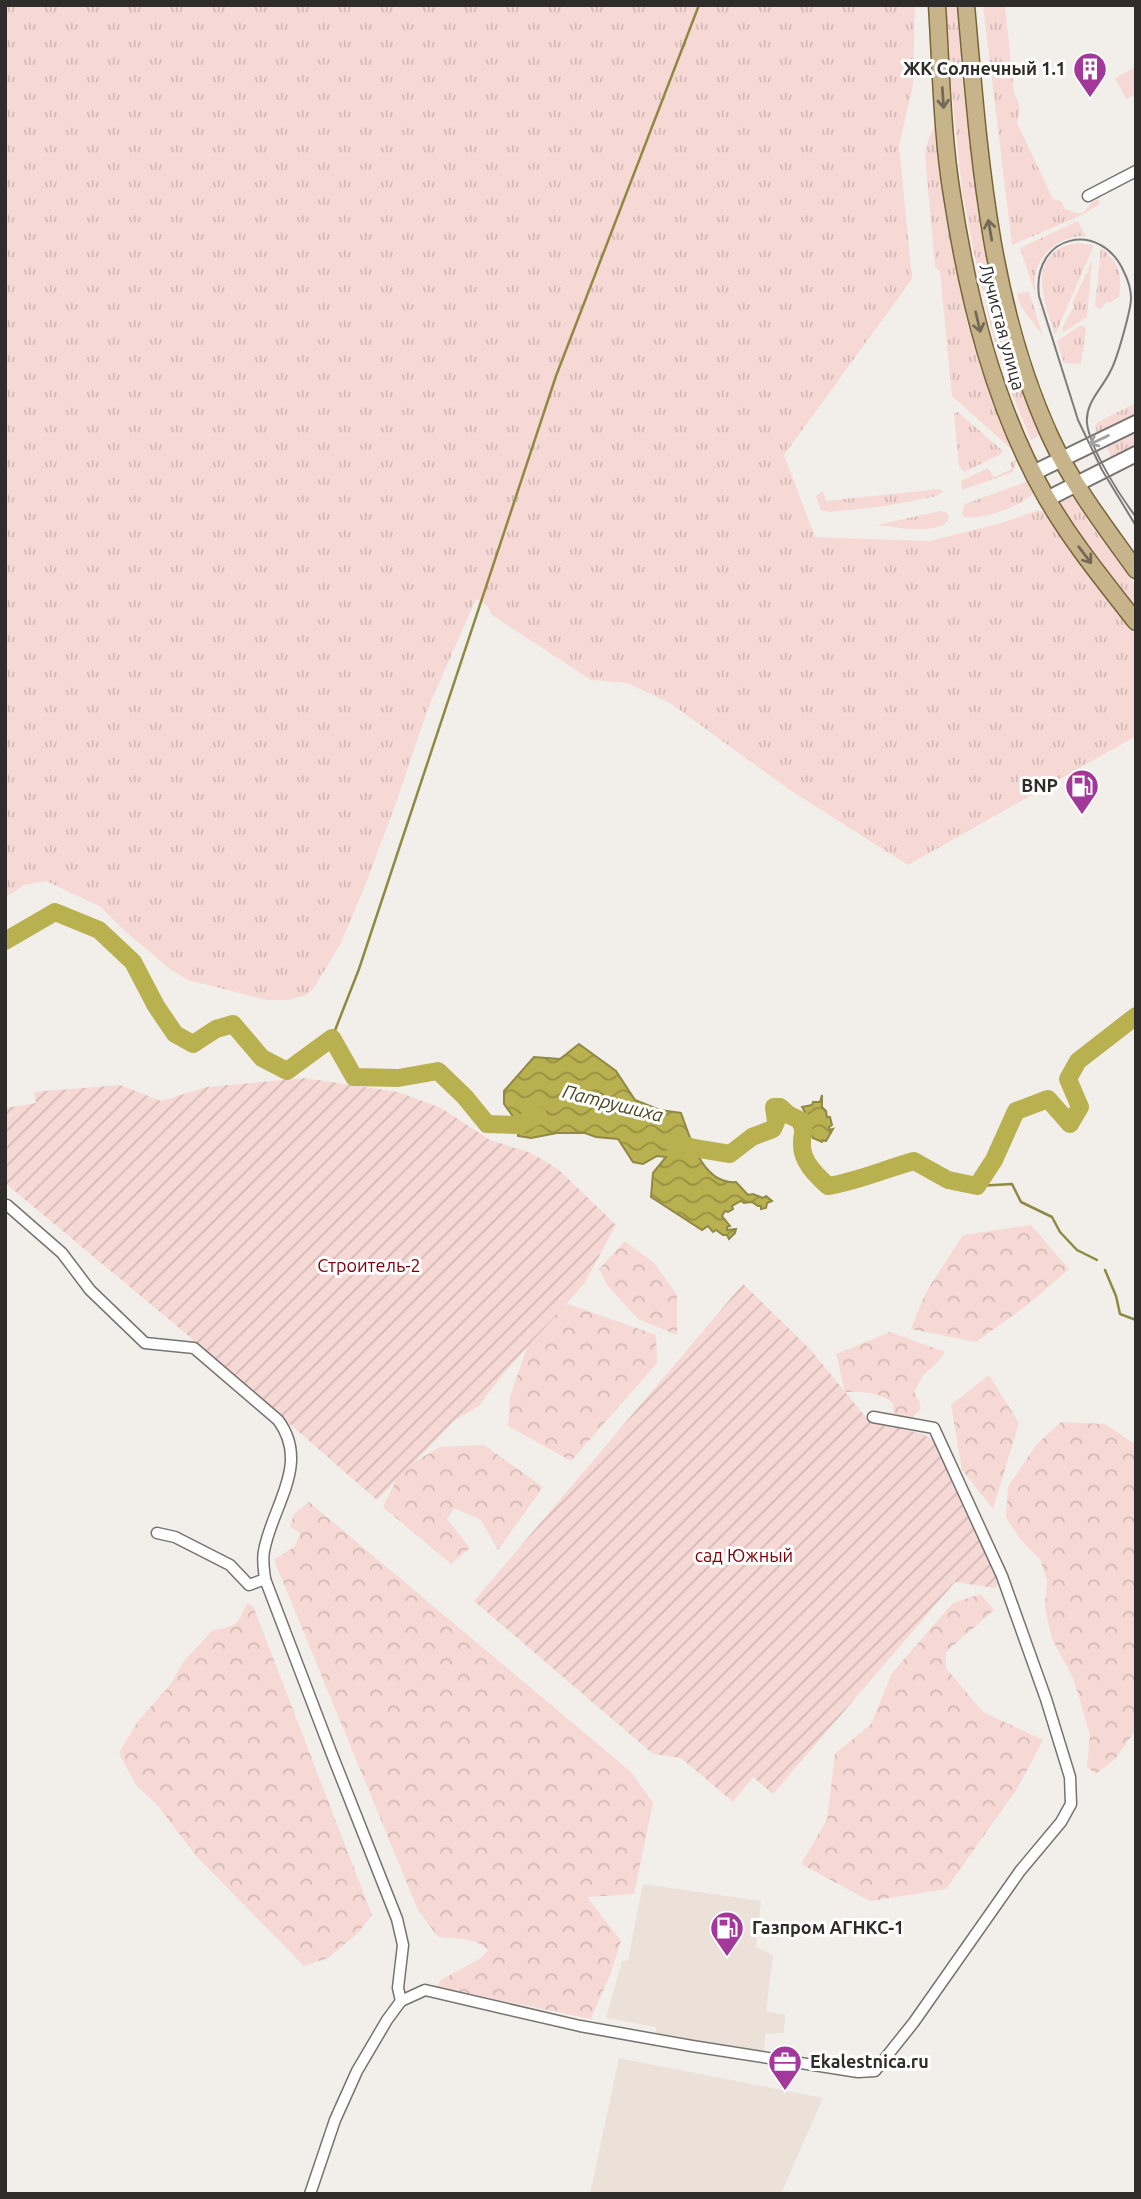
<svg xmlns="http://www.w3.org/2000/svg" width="1141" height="2199" font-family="Ubuntu,sans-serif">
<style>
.built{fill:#ebe1d8}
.grass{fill:url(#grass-tufts)}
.forest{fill:url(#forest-crowns)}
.park{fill:#f6d8d4}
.garden{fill:url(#garden-furrows)}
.water{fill:url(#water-waves);stroke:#8f8944;stroke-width:2}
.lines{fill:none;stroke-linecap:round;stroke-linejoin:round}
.stream{stroke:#8f8944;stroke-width:2.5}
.river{stroke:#b9b04f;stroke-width:18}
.street-casing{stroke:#777370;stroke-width:13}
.secondary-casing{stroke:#777370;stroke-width:18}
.primary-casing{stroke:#796437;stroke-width:19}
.street{stroke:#fff;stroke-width:10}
.secondary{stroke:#fff;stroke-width:14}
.primary{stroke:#c7b48b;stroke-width:16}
.tram{stroke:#7e7c7a;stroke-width:2}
.oneway{stroke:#736a56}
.oneway2{stroke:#a1a0a0}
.labels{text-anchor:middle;stroke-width:6;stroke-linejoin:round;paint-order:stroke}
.poi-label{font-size:18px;font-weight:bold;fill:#2e2d2b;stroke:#fff;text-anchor:end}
.street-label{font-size:18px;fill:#2e2d2b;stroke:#fff}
.park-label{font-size:18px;fill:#7a0006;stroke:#fff}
.water-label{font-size:19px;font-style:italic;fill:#4b471f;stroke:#fff}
</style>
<defs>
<pattern id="grass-tufts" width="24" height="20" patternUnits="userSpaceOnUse" patternTransform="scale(1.75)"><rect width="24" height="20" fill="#f6d8d4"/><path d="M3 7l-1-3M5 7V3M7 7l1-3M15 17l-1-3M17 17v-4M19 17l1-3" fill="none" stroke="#d3bab6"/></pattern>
<pattern id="forest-crowns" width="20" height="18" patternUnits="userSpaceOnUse" patternTransform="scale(1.75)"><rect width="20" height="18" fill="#f6d8d4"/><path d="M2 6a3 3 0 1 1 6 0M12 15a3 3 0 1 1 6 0" fill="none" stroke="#d3bab6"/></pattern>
<pattern id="garden-furrows" width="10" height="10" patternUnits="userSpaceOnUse" patternTransform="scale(1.75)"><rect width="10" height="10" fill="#f6d8d4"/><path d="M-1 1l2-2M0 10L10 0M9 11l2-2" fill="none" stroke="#d3bab6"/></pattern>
<pattern id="water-waves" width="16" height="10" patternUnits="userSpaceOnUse" patternTransform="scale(1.75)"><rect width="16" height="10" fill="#b9b04f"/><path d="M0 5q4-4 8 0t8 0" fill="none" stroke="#979042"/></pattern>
</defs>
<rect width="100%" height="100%" fill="#f2efeb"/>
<!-- built -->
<g class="built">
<polygon points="643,1884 761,1901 756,1947 773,1955 766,2011 785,2015 784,2033 765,2034 764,2053 656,2034 656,2027 606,2018 622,1961 628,1960"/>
<polygon points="619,2058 823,2098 781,2194 590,2194"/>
</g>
<!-- grass -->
<g class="grass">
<polygon points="5,5 915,5 913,85 899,146 912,279 784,455 815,537 930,541 1002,523 1038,510 1046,513 1136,636 1136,736 908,865 790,790 670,703 627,683 591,680 492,615 487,605 476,599 428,708 398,797 367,881 340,945 313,989 306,995 288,1000 267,1000 188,980 170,969 126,932 101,907 46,881 24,885 5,898"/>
<polygon points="943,5 956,5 977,202 1000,317 1020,381 1042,434 1031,440 1013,396 992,332 974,253 962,190"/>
<path d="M 983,5 L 1005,5 L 1014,94 C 1020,102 1021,113 1017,123 L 1053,199 L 1061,201 L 1065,209 L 1076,213 L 1083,213 L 1092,202 L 1098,199 L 1100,204 L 1080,216 L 1012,245 Z"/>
<path d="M 939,117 C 945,172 949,228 959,283 C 969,340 988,396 1013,447 L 1010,448 L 952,396 L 940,271 L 935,267 L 925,154 L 928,141 Z"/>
<path d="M 1078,221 L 1085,236 C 1056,236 1031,259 1035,289 C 1037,305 1045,322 1050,337 L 1020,248 Z"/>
<path d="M 1078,243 L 1094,245 L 1055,335 C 1044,301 1024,251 1078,243 Z"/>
<path d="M 1101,248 C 1119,261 1123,277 1119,297 L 1109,303 L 1107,302 L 1100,309 L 1095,306 Z"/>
<polygon points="1092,260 1087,317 1064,332 1062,329 1074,306 1072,304 1086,274 1087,274 1089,270 1088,269"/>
<polygon points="1029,292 1043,336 1021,306 1017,294"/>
<polygon points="1081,325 1086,328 1081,364 1064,363 1057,341"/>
<polygon points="1136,403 1136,415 1097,433 1095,425 1098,422"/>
<polygon points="958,412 1003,451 1001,454 964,472 959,466 954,413"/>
<polygon points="1136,433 1136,447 1111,458 1107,446"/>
<polygon points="1017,459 1013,472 962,490 961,481 988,468 994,477 1012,469 1010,463"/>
<path d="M 1026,482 L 1033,483 L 1036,490 C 1029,504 976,523 963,516 L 962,512 L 965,504 Z"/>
<polygon points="940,489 943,492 937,496 885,506 829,512 821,510 816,496 823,491 826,501"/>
<polygon points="1071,497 1076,501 1090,524 1136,586 1136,610 1076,532 1060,507 1062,502"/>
<path d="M 941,511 L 947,513 L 949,519 C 940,536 894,527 877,525 Z"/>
</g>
<!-- forest -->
<g class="forest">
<polygon points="1031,1225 1069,1269 1026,1306 976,1342 911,1329 926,1292 963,1235"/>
<polygon points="625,1241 654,1263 677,1295 677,1335 638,1319 608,1286 599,1269"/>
<polygon points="568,1304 656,1335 657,1363 571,1461 508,1426 510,1396 529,1342 530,1324"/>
<path d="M 890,1332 L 945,1352 L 937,1363 L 924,1374 L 914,1392 L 919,1400 L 921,1409 L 907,1422 C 895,1418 892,1416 893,1403 C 878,1391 863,1392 845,1392 L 836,1354 Z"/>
<polygon points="989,1375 1019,1423 993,1509 962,1470 951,1405"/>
<polygon points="1061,1422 1105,1424 1136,1445 1136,1730 1115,1759 1096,1774 1087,1767 1090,1735 1074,1680 1052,1639 1045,1608 1047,1581 1040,1559 1020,1539 1006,1517 1008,1487 1036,1445"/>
<polygon points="484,1445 543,1487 498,1550 481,1520 454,1508 447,1519 470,1548 451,1564 383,1507 401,1470 440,1447"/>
<path d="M 309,1502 L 631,1772 L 653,1803 L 634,1894 L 587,1897 L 621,1941 L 611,1972 L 591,2019 L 437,1987 L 441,1980 L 481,1958 L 488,1950 C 477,1937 454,1939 438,1937 L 418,1910 L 274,1560 L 295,1546 L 300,1533 L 290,1527 L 294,1514 Z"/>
<polygon points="981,1594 994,1610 946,1652 946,1668 983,1712 1043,1740 1017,1789 946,1889 870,1901 801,1864 827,1820 835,1754 871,1724 892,1673 953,1603"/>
<path d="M 247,1603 L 253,1606 L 372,1915 L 358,1933 L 328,1958 L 304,1966 L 197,1857 L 158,1806 L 136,1785 L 119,1753 L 138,1721 L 170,1685 L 184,1661 L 213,1630 C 237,1627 237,1625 247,1603 Z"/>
</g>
<!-- park -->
<polygon class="park" points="1136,67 1136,94 1126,99 1115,78"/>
<!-- garden -->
<g class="garden">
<polygon points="304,1078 398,1092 441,1108 490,1140 531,1153 558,1169 616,1225 584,1284 503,1374 479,1406 455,1420 377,1500 184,1332 5,1183 5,1108 36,1103 34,1092 120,1085 161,1101 207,1087"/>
<polygon points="743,1284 810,1349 869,1421 923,1434 934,1441 1000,1582 995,1588 955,1582 773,1794 753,1777 733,1802 681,1758 653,1754 474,1601"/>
</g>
<!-- water -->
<g class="water">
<path d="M 579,1044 L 616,1071 L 635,1100 L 660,1110 L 681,1113 C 690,1137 702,1185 736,1182 L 748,1195 L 753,1194 L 763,1198 L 766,1196 L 772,1201 L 767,1203 L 766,1208 L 761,1209 L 761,1206 L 758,1206 L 752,1202 L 744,1203 L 741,1201 L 732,1206 L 733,1209 L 728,1212 L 725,1211 L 722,1216 L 730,1226 L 727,1227 L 727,1230 L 736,1229 L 735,1233 L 729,1239 L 727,1235 L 723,1235 L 716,1230 L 713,1232 L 708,1226 L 702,1230 L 651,1197 L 653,1173 L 666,1157 L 657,1156 L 643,1164 L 633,1162 L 618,1139 L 596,1137 L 585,1133 L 557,1133 L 531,1138 L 518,1136 L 519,1125 L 504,1104 L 504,1091 L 534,1057 L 560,1059 Z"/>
<polygon points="822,1095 822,1107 826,1111 827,1117 830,1117 832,1125 829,1127 830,1130 833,1129 826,1141 823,1140 822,1142 813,1138 809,1132 805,1132 802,1128 799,1128 800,1136 798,1135 794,1127 795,1115 789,1115 792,1112 800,1115 805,1112 802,1107 812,1105 813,1102 820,1102"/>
</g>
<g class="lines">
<!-- stream -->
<g class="stream">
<polyline points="332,1038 359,969 556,376 699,5"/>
<polyline points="977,1186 1012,1184 1021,1202 1052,1217 1060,1232 1077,1250 1097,1260"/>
<polyline points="1105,1270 1116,1296 1120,1314 1136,1320"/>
</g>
<!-- river -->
<g class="river">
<polyline points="5,941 55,912 99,930 133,962 156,1006 175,1034 193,1044 216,1029 233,1024 262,1058 287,1071 332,1038 354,1077 398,1078 438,1071 465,1097 487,1124 519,1125 538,1115"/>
<path d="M 672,1142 L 694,1148 L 730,1154 L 752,1137 L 773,1129 L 776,1122 L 774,1107 L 780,1107 L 789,1115 L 802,1121 C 805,1134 802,1132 802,1143 C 801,1161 816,1175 828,1186 C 858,1181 885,1169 914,1161 L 948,1180 L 977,1186 L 994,1160 L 1016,1111 L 1048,1099 L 1070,1124 L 1080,1107 L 1068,1079 L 1078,1061 L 1136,1016"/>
</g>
<!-- street casing -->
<g class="street-casing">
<g id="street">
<polyline points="1088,196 1136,171"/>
<path d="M 7,1205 L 62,1253 L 90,1290 L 145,1343 L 194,1348 L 278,1420 C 311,1464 272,1506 264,1551 C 262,1560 264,1570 265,1579 L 331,1752 L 397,1919 L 403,1945 L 398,1988 L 401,2001"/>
<polyline points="157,1533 175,1537 230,1565 249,1585 265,1579"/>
<polyline points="310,2194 335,2120 357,2071 387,2020 401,2001 425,1990 580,2026 692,2046 858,2072 875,2071 914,2022 1020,1871 1061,1822 1071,1804 1070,1777 1046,1699 1002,1576 934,1428 873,1417"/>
</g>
</g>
<!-- secondary casing -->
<g class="secondary-casing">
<g id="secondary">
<polyline points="1033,473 1136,423"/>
<polyline points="1047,499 1136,454"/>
</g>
</g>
<!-- primary casing -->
<g class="primary-casing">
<g id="primary">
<path d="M 937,5 C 941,67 942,135 952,195 C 968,299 994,406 1046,497 C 1071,541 1105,582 1136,622"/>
<path d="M 966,5 C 979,151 988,300 1050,436 C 1072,484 1105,527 1136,570"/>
</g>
</g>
<!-- street -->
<use href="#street" class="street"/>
<!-- secondary -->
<use href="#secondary" class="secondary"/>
<!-- primary -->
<use href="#primary" class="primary"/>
<!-- tram -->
<path class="tram" d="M 1136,517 C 1120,496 1090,449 1087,423 C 1085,402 1103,388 1111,370 C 1117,359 1131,310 1131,298 C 1131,290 1128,280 1124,272 C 1101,219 1031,234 1039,296 L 1078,420 L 1102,470 L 1136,526"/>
</g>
<!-- one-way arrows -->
<defs><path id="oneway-shaft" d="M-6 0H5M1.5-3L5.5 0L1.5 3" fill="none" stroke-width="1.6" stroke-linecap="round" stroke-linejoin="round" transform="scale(1.75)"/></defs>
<g class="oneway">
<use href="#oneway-shaft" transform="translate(943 98) rotate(86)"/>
<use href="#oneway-shaft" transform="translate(990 230) rotate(-100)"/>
<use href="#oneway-shaft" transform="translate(978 322) rotate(77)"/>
<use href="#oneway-shaft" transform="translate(1085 555) rotate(53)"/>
</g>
<use class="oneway2" href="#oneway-shaft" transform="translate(1099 440) rotate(154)"/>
<!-- icons -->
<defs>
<g id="building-pin" transform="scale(1.75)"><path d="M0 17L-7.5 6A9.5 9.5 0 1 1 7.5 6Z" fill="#a1389a" stroke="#fff"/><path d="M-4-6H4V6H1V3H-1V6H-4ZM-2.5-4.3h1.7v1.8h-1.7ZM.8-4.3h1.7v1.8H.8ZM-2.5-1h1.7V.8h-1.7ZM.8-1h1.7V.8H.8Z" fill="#fff"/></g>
<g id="fuel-pin" transform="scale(1.75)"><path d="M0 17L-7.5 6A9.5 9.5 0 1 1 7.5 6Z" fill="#a1389a" stroke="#fff"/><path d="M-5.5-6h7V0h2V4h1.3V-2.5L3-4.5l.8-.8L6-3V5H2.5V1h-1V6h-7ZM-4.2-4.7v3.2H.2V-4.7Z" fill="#fff"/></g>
<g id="office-pin" transform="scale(1.75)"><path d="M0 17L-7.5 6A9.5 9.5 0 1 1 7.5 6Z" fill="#a1389a" stroke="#fff"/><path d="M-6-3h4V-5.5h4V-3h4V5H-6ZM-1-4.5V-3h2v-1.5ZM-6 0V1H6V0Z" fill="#fff"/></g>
</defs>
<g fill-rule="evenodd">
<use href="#building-pin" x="1090" y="69"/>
<use href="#fuel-pin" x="1082" y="786"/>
<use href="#fuel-pin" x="727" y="1928"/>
<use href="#office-pin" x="785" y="2062"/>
</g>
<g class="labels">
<!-- poi labels -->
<g class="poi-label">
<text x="1066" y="75">ЖК Солнечный 1.1</text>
<text x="1058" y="792">BNP</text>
<text x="752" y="1934" text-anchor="start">Газпром АГНКС-1</text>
<text x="810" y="2068" text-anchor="start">Ekalestnica.ru</text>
</g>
<!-- street labels -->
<g class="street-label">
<text transform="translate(1002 327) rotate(75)" y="6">Лучистая улица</text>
</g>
<!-- park labels -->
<g class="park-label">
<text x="369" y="1272">Строитель-2</text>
<text x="744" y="1562">сад Южный</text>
</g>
<!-- water labels -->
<g class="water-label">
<text transform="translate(613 1103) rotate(14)" y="7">Патрушиха</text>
</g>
</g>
<!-- border -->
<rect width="1141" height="2199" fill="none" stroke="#2e2d2b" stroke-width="14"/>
</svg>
